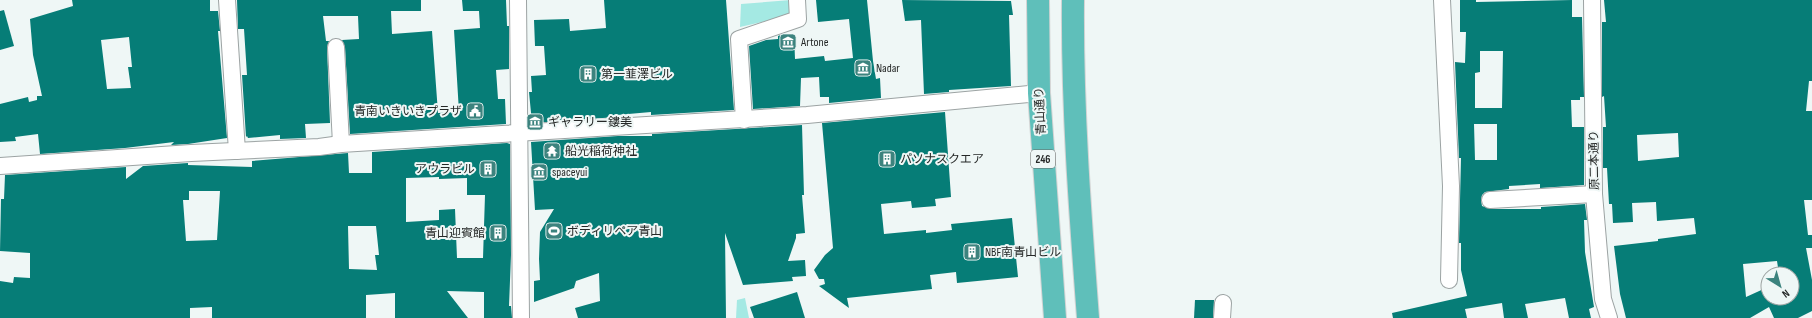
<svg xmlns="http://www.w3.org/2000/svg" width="1812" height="318" font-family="'Sofia Sans Condensed','Noto Sans JP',sans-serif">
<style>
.green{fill:#a4e9e3}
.building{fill:#067d77;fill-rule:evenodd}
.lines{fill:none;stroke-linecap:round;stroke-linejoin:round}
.minor-casing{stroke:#9ca3a3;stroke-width:18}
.trunk-casing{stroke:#d3d4d4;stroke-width:24}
.minor{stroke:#fff;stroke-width:16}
.trunk{stroke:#5fbfba;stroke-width:22}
.labels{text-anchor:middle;stroke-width:4;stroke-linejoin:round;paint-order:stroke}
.shield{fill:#eff7f6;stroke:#626665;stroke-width:1}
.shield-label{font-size:11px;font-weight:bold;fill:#252827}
.poi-label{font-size:12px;fill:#252827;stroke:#eff7f6;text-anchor:start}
.street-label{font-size:12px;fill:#252827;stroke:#eff7f6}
</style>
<rect width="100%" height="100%" fill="#eff7f6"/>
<!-- green -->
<g class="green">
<polygon points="791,0 792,15 740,27 741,4"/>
<polygon points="745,298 749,318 736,318 737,300"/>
</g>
<!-- building -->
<g class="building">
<path d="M 72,0 L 210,0 L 210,11 L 218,11 L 220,31 L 218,31 L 227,138 L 188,144 L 171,145 L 174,142 L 125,148 L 40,154 L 38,134 L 15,137 L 16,141 L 0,142 L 0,104 L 28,97 L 29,102 L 37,100 L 37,96 L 42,96 L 33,55 L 30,19 L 73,6 ZM 129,37 L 132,67 L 128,67 L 131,88 L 107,89 L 101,40 Z"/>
<polygon points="237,0 421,0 421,11 391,11 392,34 432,31 438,113 459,112 454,30 480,28 479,11 463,11 462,0 506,0 507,26 509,26 509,69 496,70 498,99 505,99 506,124 350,134 345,47 342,40 359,39 358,16 323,16 326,41 329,41 327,47 330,123 305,124 306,138 280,139 280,135 248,138 247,136 246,137 242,75 247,75 244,29 238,29"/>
<polygon points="604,0 726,0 734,110 651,115 651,112 617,115 617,117 532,123 529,92 532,92 531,76 546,75 544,46 535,46 534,20 569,19 570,31 606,28"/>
<polygon points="816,0 867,0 873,61 876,79 880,78 881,98 829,103 829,97 820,97 819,77 801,78 800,106 753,109 749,46 766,40 778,39 778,36 781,35 794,34 795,59 824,56 825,61 853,58 849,19 818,22"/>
<polygon points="902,0 1011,1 1013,15 1009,15 1011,86 949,90 949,92 924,94 921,20 905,21"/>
<path d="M 1460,0 L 1476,0 L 1476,2 L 1572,0 L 1572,17 L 1582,17 L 1584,97 L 1580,97 L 1580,100 L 1571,100 L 1572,127 L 1584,127 L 1584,185 L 1540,188 L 1540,184 L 1509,186 L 1509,189 L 1485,192 L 1482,195 L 1481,200 L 1482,206 L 1491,209 L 1541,209 L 1541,207 L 1585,204 L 1587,220 L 1584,220 L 1585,252 L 1594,307 L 1589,309 L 1591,318 L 1569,318 L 1565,298 L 1525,304 L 1528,318 L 1504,318 L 1502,303 L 1465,309 L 1467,318 L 1393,318 L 1392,313 L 1467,296 L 1461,270 L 1461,243 L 1459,243 L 1461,158 L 1459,158 L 1455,62 L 1465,63 L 1466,32 L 1460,32 ZM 1480,51 L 1503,51 L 1502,108 L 1475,108 L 1475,73 L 1480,72 ZM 1474,124 L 1497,124 L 1497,160 L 1475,160 Z"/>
<path d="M 1604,0 L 1812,0 L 1812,81 L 1809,81 L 1806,111 L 1812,111 L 1812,200 L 1804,200 L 1808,235 L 1812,235 L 1812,248 L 1806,248 L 1812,280 L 1812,311 L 1798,318 L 1774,318 L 1769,307 L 1750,318 L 1626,318 L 1620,294 L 1614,246 L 1658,241 L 1658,239 L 1696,234 L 1694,218 L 1657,221 L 1656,202 L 1632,203 L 1633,222 L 1613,223 L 1612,204 L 1609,204 L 1607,168 L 1603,168 L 1603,127 L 1606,127 L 1604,96 L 1602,97 L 1602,22 L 1606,22 ZM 1678,133 L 1679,157 L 1638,161 L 1637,135 ZM 1777,261 L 1779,274 L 1792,274 L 1792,298 L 1768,298 L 1768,287 L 1746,297 L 1743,264 Z"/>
<polygon points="4,10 14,46 0,50 0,11"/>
<polygon points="945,112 951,197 935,199 936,206 912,208 911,201 881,204 884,234 926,230 926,233 952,230 951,224 1012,218 1018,277 957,283 956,272 930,275 932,289 847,298 849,308 819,286 825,284 824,279 819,279 814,270 825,255 833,248 822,123"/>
<polygon points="802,125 804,195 802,195 805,233 796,234 796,238 788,261 805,260 806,276 792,277 793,281 743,285 725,233 726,318 578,318 575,308 600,301 599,273 576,281 574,288 534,302 534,281 540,280 539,259 540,232 554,209 535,210 531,142 618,136 652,136 652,134"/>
<path d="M 507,143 L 510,144 L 511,255 L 509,306 L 511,306 L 512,318 L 484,318 L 484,292 L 447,291 L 468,318 L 395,318 L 395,293 L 366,295 L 366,318 L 212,318 L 212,307 L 190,308 L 190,318 L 0,318 L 0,281 L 13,283 L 14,277 L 30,278 L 30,253 L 0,251 L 1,199 L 4,199 L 5,175 L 126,167 L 126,179 L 143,166 L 188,163 L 188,165 L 252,167 L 252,161 L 348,153 L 349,173 L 372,173 L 372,152 ZM 439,177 L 439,179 L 467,178 L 467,195 L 485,195 L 483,258 L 457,258 L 455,209 L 439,210 L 439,220 L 406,222 L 406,178 ZM 189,191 L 220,191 L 217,240 L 186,241 L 183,200 L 189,200 ZM 348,226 L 376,226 L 379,255 L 375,255 L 377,270 L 349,269 Z"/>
<polygon points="797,292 805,318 754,318 750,307"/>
<polygon points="1195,300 1214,300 1213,318 1194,318"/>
</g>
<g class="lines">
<!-- minor casing -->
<g class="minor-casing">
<g id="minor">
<polyline points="227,0 237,151"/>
<polyline points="518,0 521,318"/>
<polyline points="1442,0 1451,186 1449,280"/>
<polyline points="1592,0 1594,194 1603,299 1609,318"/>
<polyline points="336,47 341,144"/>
<polyline points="744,120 739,39 798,19 797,0"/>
<polyline points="0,166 191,153 319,147 341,144 807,115 1039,93"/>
<polyline points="1490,200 1594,194"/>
<polyline points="1222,318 1223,303"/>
</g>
</g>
<!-- trunk casing -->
<g class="trunk-casing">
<g id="trunk">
<polyline points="1038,0 1039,93 1055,318"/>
<path d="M 1073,0 C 1072,106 1080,212 1088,318"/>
</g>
</g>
<!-- minor -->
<use href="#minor" class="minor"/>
<!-- trunk -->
<use href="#trunk" class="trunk"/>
</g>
<!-- icons -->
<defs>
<g id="museum-square" transform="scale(0.9)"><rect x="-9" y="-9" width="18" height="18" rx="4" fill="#3c837e" stroke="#eff7f6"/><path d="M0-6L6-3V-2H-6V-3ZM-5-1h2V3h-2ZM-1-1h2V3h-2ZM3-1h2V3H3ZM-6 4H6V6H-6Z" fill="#fff"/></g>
<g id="building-square" transform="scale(0.9)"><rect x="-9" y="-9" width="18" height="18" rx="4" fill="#3c837e" stroke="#eff7f6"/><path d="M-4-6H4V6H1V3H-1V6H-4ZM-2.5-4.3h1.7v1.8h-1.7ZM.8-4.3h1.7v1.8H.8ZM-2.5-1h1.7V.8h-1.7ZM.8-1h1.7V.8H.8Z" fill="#fff"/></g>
<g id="civic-square" transform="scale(0.9)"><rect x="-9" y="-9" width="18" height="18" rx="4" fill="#3c837e" stroke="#eff7f6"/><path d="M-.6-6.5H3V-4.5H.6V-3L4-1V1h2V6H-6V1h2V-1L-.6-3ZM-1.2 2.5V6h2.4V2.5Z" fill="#fff"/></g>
<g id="temple-square" transform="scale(0.9)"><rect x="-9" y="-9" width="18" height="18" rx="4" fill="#3c837e" stroke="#eff7f6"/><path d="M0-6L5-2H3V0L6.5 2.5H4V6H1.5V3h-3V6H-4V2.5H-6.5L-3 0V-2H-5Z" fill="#fff"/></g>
<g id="stadium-square" transform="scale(0.9)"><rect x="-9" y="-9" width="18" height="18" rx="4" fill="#3c837e" stroke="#eff7f6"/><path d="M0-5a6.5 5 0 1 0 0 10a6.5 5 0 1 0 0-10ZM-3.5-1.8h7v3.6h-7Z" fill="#fff"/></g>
</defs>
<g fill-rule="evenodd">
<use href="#museum-square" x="788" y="42"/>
<use href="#museum-square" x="863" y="68"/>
<use href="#building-square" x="588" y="74"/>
<use href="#civic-square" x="475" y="111"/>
<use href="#museum-square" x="535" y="122"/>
<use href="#temple-square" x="552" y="151"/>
<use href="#building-square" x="887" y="159"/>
<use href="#building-square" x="488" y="169"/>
<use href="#museum-square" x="539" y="172"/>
<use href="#stadium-square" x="554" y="231"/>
<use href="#building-square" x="498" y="233"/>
<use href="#building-square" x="972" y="252"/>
</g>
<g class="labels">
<!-- shield labels -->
<rect class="shield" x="1031" y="150" width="24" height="18" rx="3"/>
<g class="shield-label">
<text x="1043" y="163">246</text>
</g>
<!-- poi labels -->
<g class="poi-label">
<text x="801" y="46">Artone</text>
<text x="876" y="72">Nadar</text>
<text x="601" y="78">第一韮澤ビル</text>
<text x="462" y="115" text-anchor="end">青南いきいきプラザ</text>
<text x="548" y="126">ギャラリー鏤美</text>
<text x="565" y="155">船光稲荷神社</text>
<text x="900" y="163">パソナスクエア</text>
<text x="475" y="173" text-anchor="end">アウラビル</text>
<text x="552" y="176">spaceyui</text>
<text x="567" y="235">ボディリペア青山</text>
<text x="485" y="237" text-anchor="end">青山迎賓館</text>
<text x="985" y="256">NBF南青山ビル</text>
</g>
<!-- street labels -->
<g class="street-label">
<text transform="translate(1040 111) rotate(-93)" y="4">青山通り</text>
<text transform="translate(1594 160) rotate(-91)" y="4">原二本通り</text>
</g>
</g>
<!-- north arrow -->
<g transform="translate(1780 286) rotate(143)"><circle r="19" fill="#eff7f6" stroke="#9ea4a3"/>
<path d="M0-3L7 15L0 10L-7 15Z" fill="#3c837e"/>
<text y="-6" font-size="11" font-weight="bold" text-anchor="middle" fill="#252827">N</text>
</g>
</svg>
